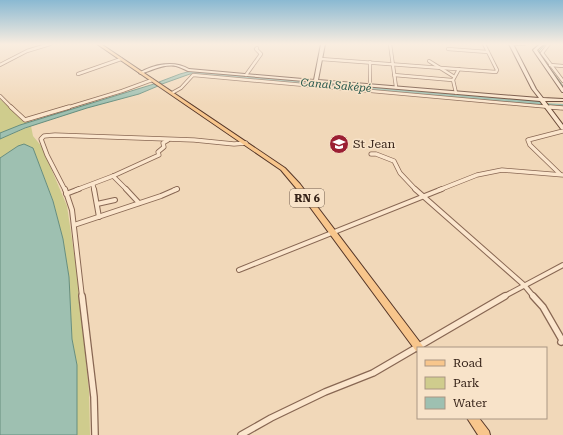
<svg xmlns="http://www.w3.org/2000/svg" width="563" height="435" font-family="'Roboto Serif',serif">
<style>
.green{fill:#cfcc8d}
.water{fill:#9ec0b1;stroke:#668e7e}
.lines{fill:none;stroke-linecap:round;stroke-linejoin:round}
.stream{stroke:#668e7e;stroke-width:1}
.canal{stroke:#9ec0b1;stroke-width:2}
.street-far3-casing{stroke:#886753;stroke-width:4}
.street-far2-casing{stroke:#886753;stroke-width:5}
.street-far1-casing{stroke:#886753;stroke-width:6}
.street-casing{stroke:#886753;stroke-width:8}
.secondary-casing{stroke:#694837;stroke-width:2}
.primary-casing{stroke:#553628;stroke-width:2}
.street-far3{stroke:#fbe6cd;stroke-width:2.5}
.street-far2{stroke:#fbe6cd;stroke-width:3.5}
.street-far1{stroke:#fbe6cd;stroke-width:4}
.street{stroke:#fbe6cd;stroke-width:5.5}
.secondary{fill:#fbe6cd;fill-rule:evenodd}
.primary{fill:#f8c68c;fill-rule:evenodd}
.labels{text-anchor:middle;stroke-width:3;stroke-linejoin:round;paint-order:stroke}
.far-water-label{font-size:11px;font-style:italic;fill:#27574c;stroke:#f8e3c9}
.shield{fill:#f8e3c9;stroke:#705d4e;stroke-width:1}
.shield-label{font-size:11px;font-weight:bold;fill:#362319}
.poi-label{font-size:12px;fill:#362319;stroke:#f8e3c9;text-anchor:start}
</style>
<rect width="100%" height="100%" fill="#f1d8b9"/>
<!-- green -->
<g class="green">
<polygon points="0,99 24,120 31,121 0,133"/>
<polygon points="31,126 33,136 42,147 67,206 78,280 89,392 90,435 77,435 77,365 72,339 69,277 63,239 53,200 33,148 30,146 18,146 0,158 0,139"/>
</g>
<!-- water -->
<g class="water">
<polygon points="191,71 542,101 545,106 190,74 162,84 159,82 180,74"/>
<polygon points="154,84 158,86 139,94 87,108 25,128 0,139 0,133 20,125"/>
<polygon points="24,144 33,148 53,201 63,239 69,277 72,339 77,365 77,435 0,435 0,158 18,146"/>
</g>
<g class="lines">
<!-- stream -->
<g class="stream">
<polyline points="540,54 539,51 546,44"/>
<polyline points="541,56 563,86"/>
</g>
<!-- canal -->
<polyline class="canal" points="544,104 563,105"/>
<!-- street-far3 casing -->
<g class="street-far3-casing">
<g id="street-far3">
<polyline points="390,44 396,87"/>
<polyline points="513,44 524,44"/>
<polyline points="549,44 542,53 563,81"/>
<polyline points="448,49 488,52"/>
<polyline points="321,59 496,72 497,70 484,44"/>
<polyline points="429,61 453,76"/>
<polyline points="370,62 370,85"/>
<polyline points="0,65 27,51 50,44"/>
<polyline points="550,65 563,66"/>
<polyline points="78,74 121,59"/>
<polyline points="246,75 261,54 256,49 257,48"/>
<polyline points="394,75 452,80"/>
<polyline points="172,93 181,88 193,75 561,108"/>
<polyline points="456,93 453,80 459,69"/>
<polyline points="0,96 12,108"/>
<polyline points="66,108 122,91 152,80"/>
</g>
</g>
<!-- street-far2 casing -->
<g class="street-far2-casing">
<g id="street-far2">
<polyline points="11,107 25,120 69,107"/>
<polyline points="550,107 563,108"/>
<polyline points="371,154 376,154 394,161 400,173 416,190"/>
<polyline points="560,174 530,145 528,140 563,131"/>
<polyline points="113,176 127,190"/>
<polyline points="93,185 94,190"/>
<polyline points="65,190 47,155 41,139 44,136 55,135 194,140 234,144 246,143"/>
<polyline points="76,190 113,176 159,155 158,152 164,147 163,143 168,140"/>
<polyline points="174,190 177,189"/>
<polyline points="439,190 477,175 502,170 563,175"/>
</g>
</g>
<!-- street-far1 casing -->
<g class="street-far1-casing">
<g id="street-far1">
<polyline points="65,189 72,210 82,297"/>
<polyline points="94,189 99,217"/>
<polyline points="126,189 139,203"/>
<polyline points="415,189 524,285 534,297"/>
<polyline points="66,194 79,189"/>
<polyline points="97,204 115,200"/>
<polyline points="74,225 161,196 177,189"/>
<polyline points="239,270 442,189"/>
<polyline points="503,297 563,265"/>
</g>
</g>
<!-- street casing -->
<g class="street-casing">
<g id="street">
<polyline points="82,296 94,397 95,435"/>
<polyline points="533,296 543,307 562,340 561,342"/>
<polyline points="241,435 271,418 325,392 373,373 505,296"/>
</g>
</g>
<!-- secondary casing -->
<g class="secondary-casing">
<g id="secondary">
<path d="M 321,44 L 325,44 L 318,80 L 539,98 L 532,89 L 509,44 L 513,44 L 536,89 L 543,98 L 563,99 L 563,101 L 545,101 L 563,125 L 563,129 L 561,129 L 540,101 L 188,71 C 184,69 180,67 176,66 C 164,64 152,70 141,74 L 139,73 C 154,64 174,60 189,69 L 314,80 Z"/>
<polygon points="540,44 544,44 537,50 563,88 563,92 562,92 533,50"/>
</g>
</g>
<!-- primary casing -->
<g class="primary-casing">
<g id="primary">
<polygon points="97,44 101,44 285,168 300,184 422,345 424,348 418,348 418,352 416,351 296,188 281,170"/>
<polygon points="467,418 479,418 489,431 490,435 478,435"/>
</g>
</g>
<!-- street-far3 -->
<use href="#street-far3" class="street-far3"/>
<!-- street-far2 -->
<use href="#street-far2" class="street-far2"/>
<!-- street-far1 -->
<use href="#street-far1" class="street-far1"/>
<!-- street -->
<use href="#street" class="street"/>
<!-- secondary -->
<use href="#secondary" class="secondary"/>
<!-- primary -->
<use href="#primary" class="primary"/>
</g>
<!-- sky -->
<linearGradient id="sky" x2="0" y2="1"><stop stop-color="#8ab9d2"/><stop offset="0.42" stop-color="#f9ede0"/><stop offset="1" stop-color="#f9ede0" stop-opacity="0"/></linearGradient>
<rect width="563" height="105" fill="url(#sky)"/>
<!-- icons -->
<defs>
<g id="school-disc" transform="scale(1)"><circle r="9.5" fill="#9b1f33" stroke="#f8e3c9"/><path d="M0-5L7-2L0 1L-7-2ZM-4 1L0 2.5L4 1V4Q0 6-4 4Z" fill="#fff"/></g>
</defs>
<g fill-rule="evenodd">
<use href="#school-disc" x="339" y="144"/>
</g>
<g class="labels">
<!-- far-water labels -->
<g class="far-water-label">
<text transform="translate(336 85) rotate(5)" y="4">Canal Saképé</text>
</g>
<!-- shield labels -->
<rect class="shield" x="290" y="189" width="34" height="18" rx="3"/>
<g class="shield-label">
<text x="307" y="202">RN 6</text>
</g>
<!-- poi labels -->
<g class="poi-label">
<text x="353" y="148">St Jean</text>
</g>
</g>
<!-- legend -->
<rect x="417" y="347" width="130" height="72" fill="#f8e3c9" stroke="#aa9683"/>
<rect x="425" y="360" width="20" height="6" fill="#f8c68c" stroke="#aa9683"/>
<text x="453" y="367" font-size="12" fill="#362319">Road</text>
<rect x="425" y="377" width="20" height="12" fill="#cfcc8d" stroke="#aa9683"/>
<text x="453" y="387" font-size="12" fill="#362319">Park</text>
<rect x="425" y="397" width="20" height="12" fill="#9ec0b1" stroke="#aa9683"/>
<text x="453" y="407" font-size="12" fill="#362319">Water</text>
</svg>
